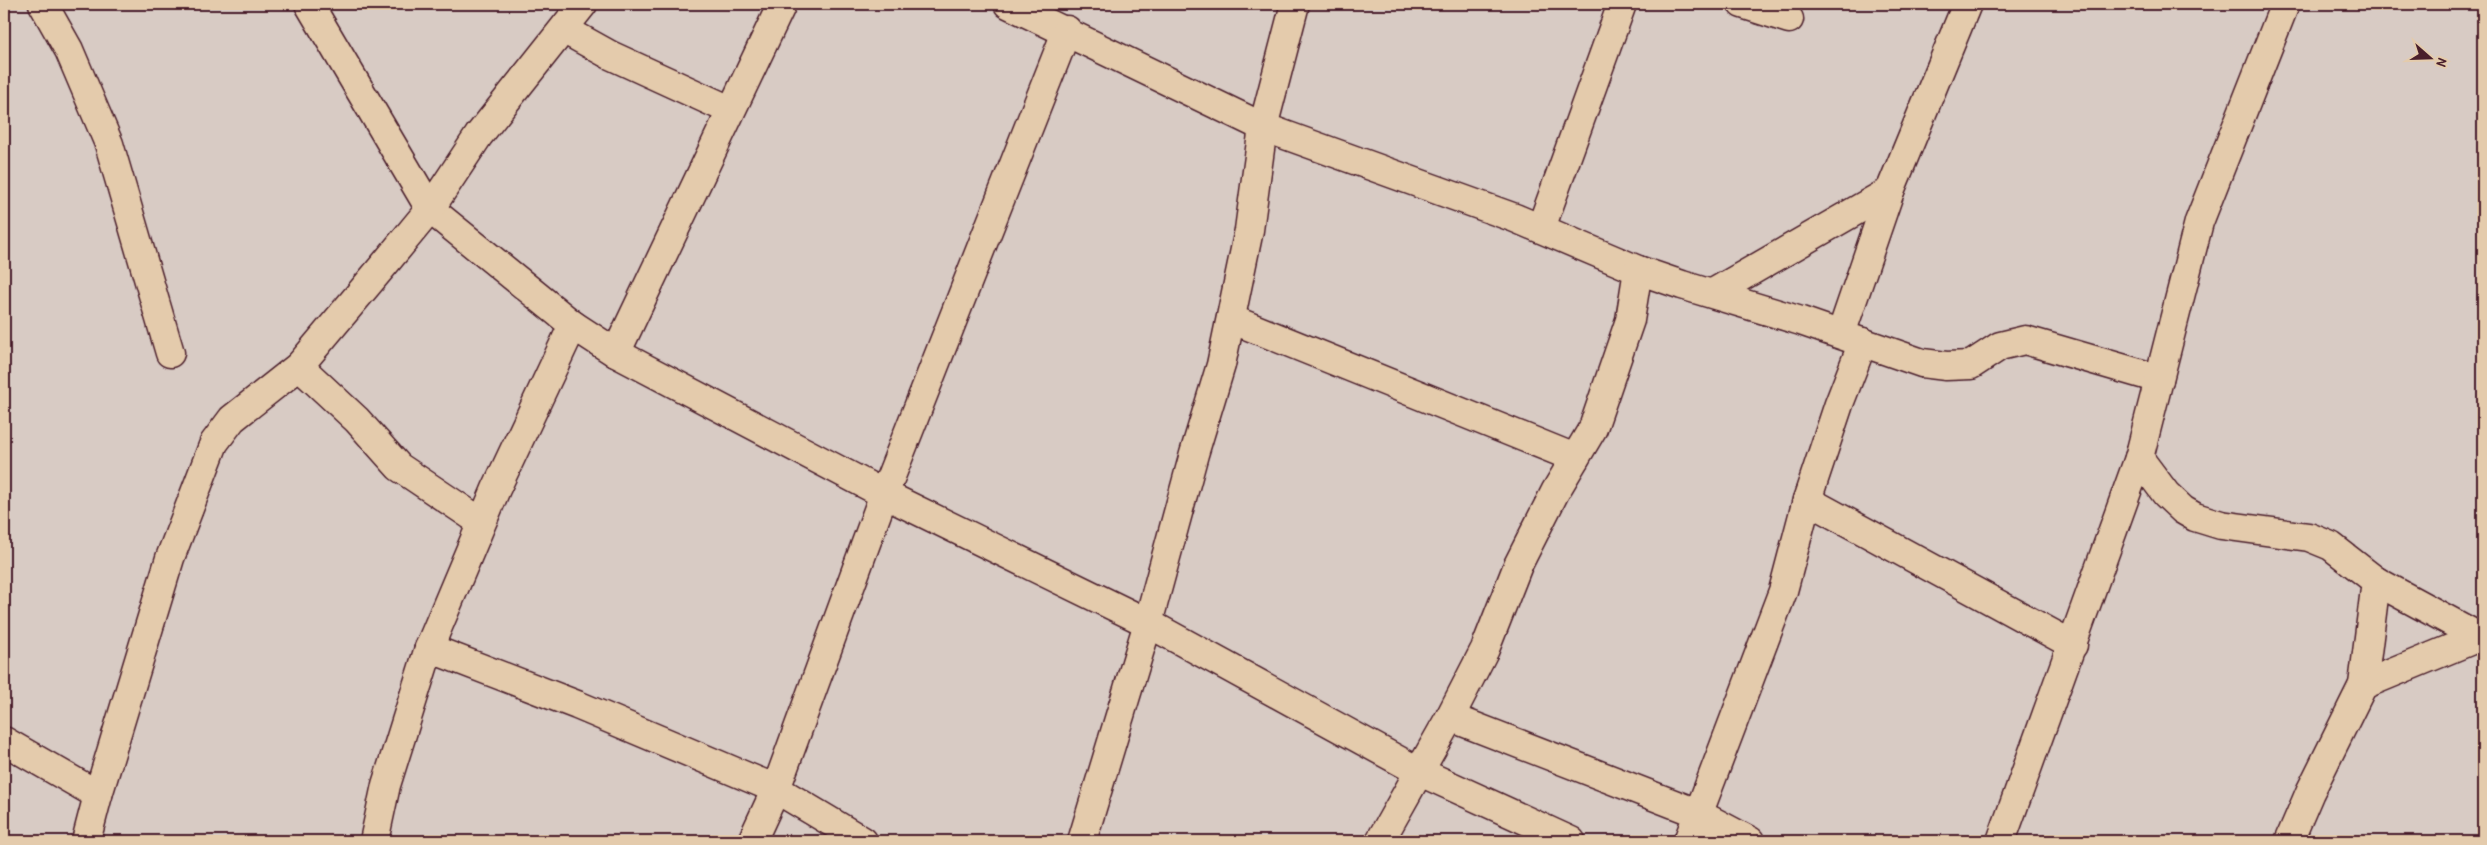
<svg xmlns="http://www.w3.org/2000/svg" width="2487" height="845" font-family="'Patrick Hand',sans-serif">
<style>
.lines{fill:none;stroke-linecap:round;stroke-linejoin:round}
.minor-casing{stroke:#4a1f2b;stroke-width:31}
.minor{stroke:#e4cbac;stroke-width:28}
</style>
<rect width="100%" height="100%" fill="#d8cbc4"/>
<filter id="ink" filterUnits="userSpaceOnUse"><feTurbulence type="fractalNoise" baseFrequency=".02" numOctaves="2"/><feDisplacementMap in="SourceGraphic" scale="10" xChannelSelector="R" yChannelSelector="G"/><feConvolveMatrix kernelMatrix="1 2 1 2 8 2 1 2 1" color-interpolation-filters="sRGB"/></filter>
<g filter="url(#ink)">
<g class="lines">
<!-- minor casing -->
<g class="minor-casing">
<g id="minor">
<polyline points="43,4 69,50 109,144 170,353"/>
<polyline points="309,4 430,209 573,325 616,353 884,494 1148,623 1418,771 1571,841"/>
<polyline points="1008,4 1263,127 1515,218 1638,270 1682,285 1801,321 1922,363 1946,366 1971,365 2000,346 2025,340 2159,379"/>
<polyline points="1742,4 1789,19"/>
<polyline points="565,30 610,55 730,110"/>
<polyline points="1541,228 1622,4"/>
<polyline points="1713,293 1890,191"/>
<polyline points="1231,319 1575,458"/>
<polyline points="1841,334 1890,191 1967,4"/>
<polyline points="616,353 782,4"/>
<polyline points="299,366 357,420 399,467 481,522"/>
<polyline points="2139,458 2166,494 2183,510 2195,517 2221,525 2309,537 2331,546 2376,581 2483,639"/>
<polyline points="1807,500 2073,645"/>
<polyline points="429,648 577,705 776,789 863,841"/>
<polyline points="2363,685 2479,637"/>
<polyline points="1450,717 1697,813 1750,841"/>
<polyline points="4,741 98,795"/>
<polyline points="86,841 98,795 170,558 214,443 232,419 299,366 383,266 430,209 479,135 583,4"/>
<polyline points="374,841 386,785 429,648 496,489 573,325"/>
<polyline points="752,841 776,789 884,494 1067,30"/>
<polyline points="1082,841 1148,623 1194,454 1221,365 1249,230 1263,127 1295,4"/>
<polyline points="1380,841 1450,717 1485,649 1518,565 1555,492 1593,428 1630,320 1638,270"/>
<polyline points="1688,841 1783,591 1807,500 1839,404 1863,342"/>
<polyline points="2001,841 2139,458 2199,222 2285,4"/>
<polyline points="2289,841 2310,792 2363,685 2376,581"/>
</g>
</g>
<!-- minor -->
<use href="#minor" class="minor"/>
</g>
</g>
<!-- margin -->
<rect width="2487" height="845" fill="none" stroke="#e4cbac" stroke-width="20"/>
<rect x="10" y="10" width="2467" height="825" fill="none" stroke="#4a1f2b" stroke-width="2" filter="url(#ink)"/>
<!-- north arrow -->
<g transform="translate(2430 58) rotate(110)" stroke="#e4cbac" stroke-width="4" paint-order="stroke">
<path d="M0-4L9 19L0 12L-9 19Z" fill="#4a1f2b"/>
<text y="-8" font-size="14" font-weight="bold" text-anchor="middle" fill="#4a1f2b">N</text>
</g>
</svg>
